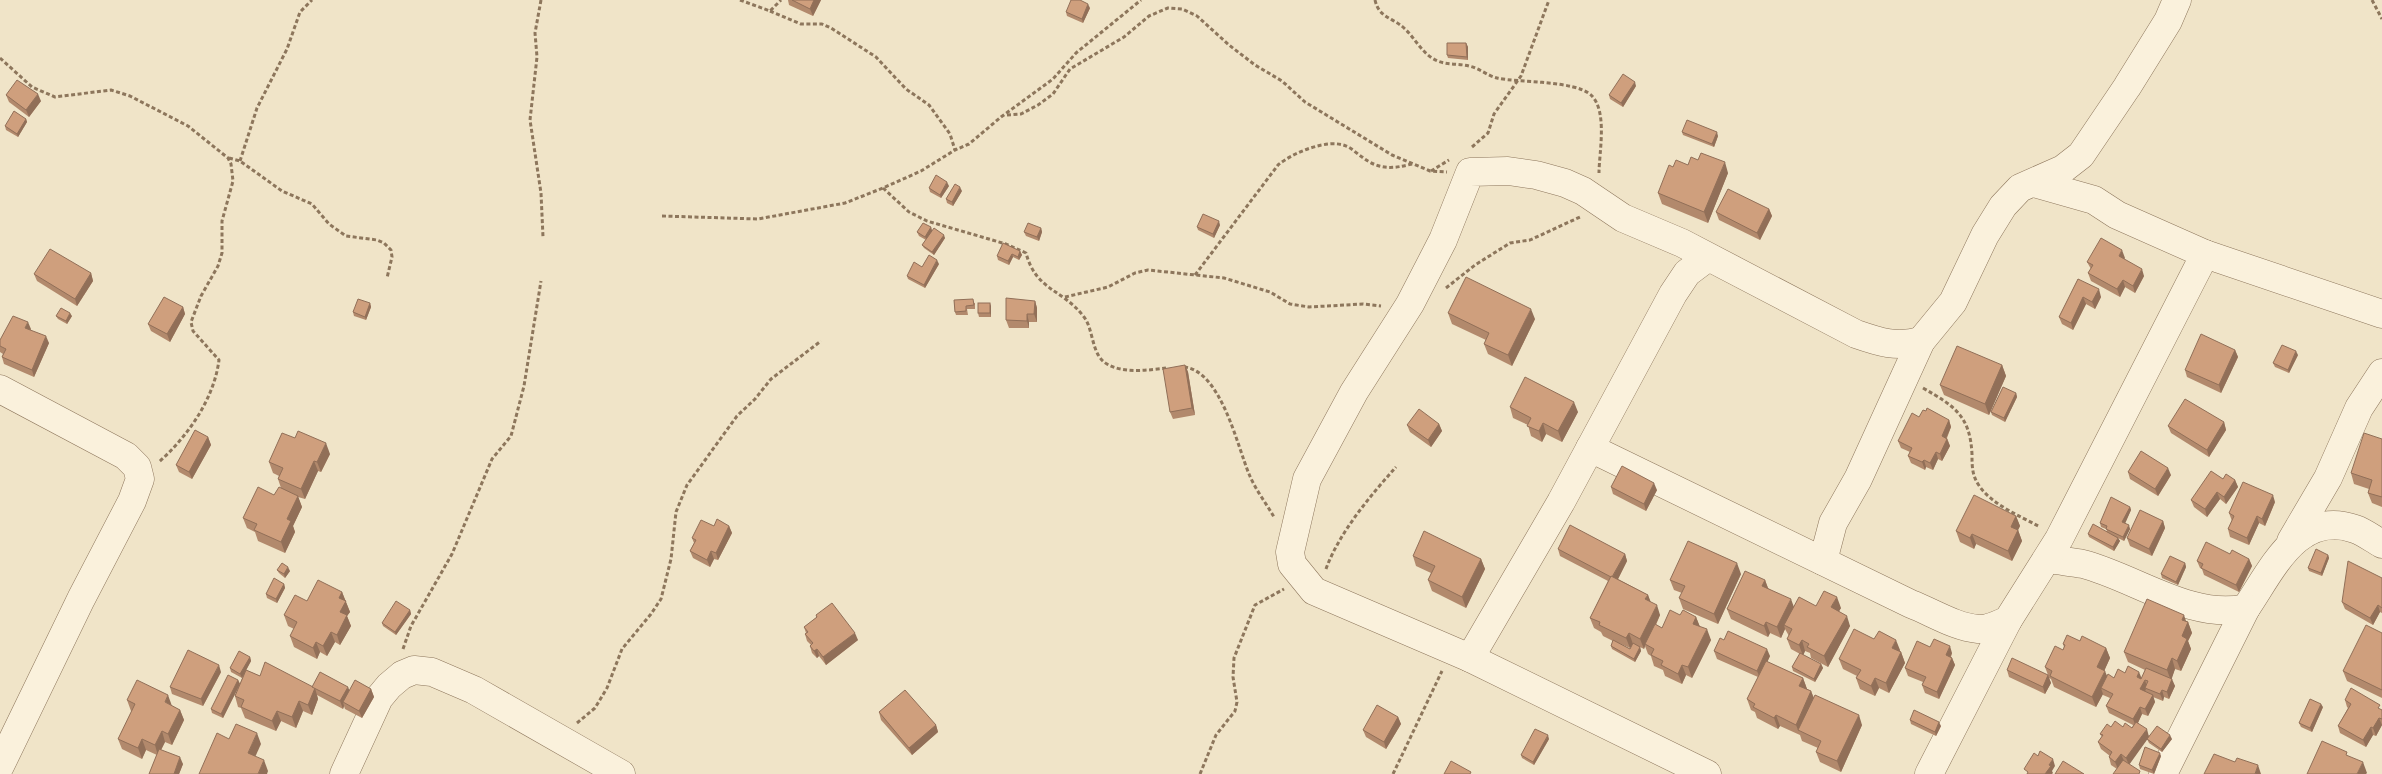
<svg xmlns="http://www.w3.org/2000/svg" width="2382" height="774" font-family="'Roboto Serif',serif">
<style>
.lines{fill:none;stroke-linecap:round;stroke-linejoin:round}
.minor-casing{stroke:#8d765c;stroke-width:29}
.path{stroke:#8d765c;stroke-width:3;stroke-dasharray:4 2.5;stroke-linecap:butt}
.minor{stroke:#faf1dc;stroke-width:28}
.wall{fill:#b2896c;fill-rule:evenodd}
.shaded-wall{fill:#916f58}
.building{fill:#cf9f7d;stroke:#916f58}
</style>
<rect width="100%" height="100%" fill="#f0e4c8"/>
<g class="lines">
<!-- minor casing -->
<g class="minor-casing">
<g id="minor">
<polyline points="2034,183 2094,200 2117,215 2205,254"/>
<polyline points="0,389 126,456 137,467 140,479 132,501 81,599 0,766"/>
<path d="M 1590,448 L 1911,604 C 1932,612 1955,627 1978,629 C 1988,630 1999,624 2008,620"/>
<polyline points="2291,541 2328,478 2359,408 2382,373"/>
<path d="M 2049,559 C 2060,561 2072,562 2083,564 C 2134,577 2192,621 2246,608 C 2272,570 2298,509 2355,529 C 2364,532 2373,539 2382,544"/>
<polyline points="1823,561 1833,523 1858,479 1921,341 1953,302 1985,235 2003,206 2020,188 2063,169 2081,155 2127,87 2168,21 2177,0"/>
<polyline points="1470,658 1561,502 1673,294 1687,273 1707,258"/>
<polyline points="344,774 379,698 389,686 402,675 414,670 432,672 474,690 621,774"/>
<path d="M 1707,774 L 1470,658 L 1314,591 L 1292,564 L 1290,552 L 1307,479 L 1354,392 L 1410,304 L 1443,240 L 1470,172 L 1508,171 L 1536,175 L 1565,183 L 1583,191 L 1623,218 L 1682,243 L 1856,334 C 1879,342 1897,348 1921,341"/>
<polyline points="1929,774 2008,620 2059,539 2205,254 2382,314"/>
<polyline points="2163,774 2246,608"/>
</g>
</g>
<!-- path -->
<g class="path">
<polyline points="541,0 535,33 537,57 530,120 541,193 543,237"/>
<polyline points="740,0 770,11 781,0"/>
<path d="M 1375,0 C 1379,18 1392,17 1404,28 C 1414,37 1420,50 1432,58 C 1444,66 1457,63 1469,66 C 1479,68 1488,76 1497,78 C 1520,83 1574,80 1591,95 C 1608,111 1599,153 1599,173"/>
<polyline points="2372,0 2382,19"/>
<polyline points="770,11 801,24 822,24 831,28 876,57 906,89 929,105 950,134 955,150"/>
<path d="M 0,58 L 32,87 L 55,97 L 111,90 L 130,96 L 188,126 L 228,158 L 231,164 L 233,181 L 222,221 L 222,253 L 218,266 L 201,296 L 191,322 L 193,331 L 219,360 C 214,399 188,436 159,462"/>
<polyline points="1007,115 1021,114 1038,105 1053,94 1070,69 1124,37 1149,16 1168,8 1182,9 1197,16 1229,45 1255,65 1282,81 1305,102 1392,155 1430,171 1447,172"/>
<polyline points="1472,147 1488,133 1494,114 1521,76 1549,0"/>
<polyline points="229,158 240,161 282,191 312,204 329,224 346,236 377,240 384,243 391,250 392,257 387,278"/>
<polyline points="240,161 257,108 287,49 300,12 312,0"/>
<polyline points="1431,171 1449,160"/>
<path d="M 883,188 L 909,212 L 927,221 L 1006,244 L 1026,253 C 1036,291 1063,289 1084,317 C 1094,330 1091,355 1107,364 C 1124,374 1149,370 1167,368"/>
<polyline points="662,216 758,219 845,203 883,188 921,171 955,150 969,144 1001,117 1053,79 1076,53 1141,0"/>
<path d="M 1195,275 L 1278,165 C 1292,153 1328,138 1346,146 C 1352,148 1357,154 1362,157 C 1379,170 1392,169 1412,164"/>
<polyline points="1446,288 1475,265 1510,243 1530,240 1580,217"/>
<polyline points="1065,297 1108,287 1135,273 1148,270 1224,278 1270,292 1290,304 1309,307 1363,304 1381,306"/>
<path d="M 1184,367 C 1221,371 1237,445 1249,474 C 1255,489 1266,503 1274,517"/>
<path d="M 1923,388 C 1954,406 1970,415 1972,454 C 1972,467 1972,476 1980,487 C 1993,505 2020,516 2040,527"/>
<path d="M 1326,569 C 1339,533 1370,496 1396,467"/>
<polyline points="403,649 411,626 452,554 492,459 511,436 524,386 541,281"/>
<polyline points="577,723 595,708 607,688 622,649 651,614 661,599 671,559 676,512 687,485 737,416 755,399 771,379 821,341"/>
<polyline points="1200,774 1216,735 1235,711 1237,702 1233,677 1234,658 1255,605 1284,589"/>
<polyline points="1393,774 1442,671"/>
</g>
<!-- minor -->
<use href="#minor" class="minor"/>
</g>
<!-- wall -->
<g class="wall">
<polygon points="788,0 821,0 813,16 789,5"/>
<polygon points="1090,8 1083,23 1067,16 1066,12"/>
<polygon points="1466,43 1468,47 1468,60 1448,58 1447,55"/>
<polygon points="1636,86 1623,107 1610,99 1609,95"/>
<polygon points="6,95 41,101 29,117 9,102"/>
<polygon points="26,119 27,122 18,137 6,130 5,126"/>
<polygon points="1682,132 1718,136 1714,147 1683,135"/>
<polygon points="1688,165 1728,173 1708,223 1662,204 1658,193 1673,167"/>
<polygon points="949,186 941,198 930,192 929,188"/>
<polygon points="962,191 953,206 947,203 946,199"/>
<polygon points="1769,209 1772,216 1760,240 1719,220 1716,212"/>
<polygon points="1220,225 1214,238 1198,230 1197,227"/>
<polygon points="931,227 932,231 945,238 934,255 924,248 922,245 926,240 919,236 917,232"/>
<polygon points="1041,228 1042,232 1039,241 1026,236 1024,232"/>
<polygon points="1020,251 1022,255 1019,260 1013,257 1009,265 998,260 997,256"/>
<polygon points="2125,258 2124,259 2144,276 2135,293 2125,287 2120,297 2091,281 2088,273 2091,269 2087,262"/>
<polygon points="939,264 925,288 908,279 907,276"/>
<polygon points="91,273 93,281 77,306 37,281 34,274"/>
<polygon points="2078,279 2101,297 2095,309 2086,304 2073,330 2062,324 2059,317"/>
<polygon points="954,300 975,303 975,309 967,309 968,315 956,315 955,312"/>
<polygon points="1035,301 1037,308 1037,322 1029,322 1029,328 1009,328 1006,320"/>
<polygon points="370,303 371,307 366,320 354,316 353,312"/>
<polygon points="991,306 991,317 979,317 978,313"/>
<polygon points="183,307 185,314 170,342 151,331 148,324"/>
<polygon points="1448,313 1535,319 1512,366 1488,354 1484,344 1486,340 1452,324"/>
<polygon points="56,316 72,316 67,324 58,319"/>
<polygon points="31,329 30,330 49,343 34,377 4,364 2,357 3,354 0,352 0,340"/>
<polygon points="2235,350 2238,357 2221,393 2187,377 2185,370"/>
<polygon points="2298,355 2289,373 2275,367 2273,363"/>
<polygon points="1185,365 1188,372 1195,415 1173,419 1170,412"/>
<polygon points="2002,365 2006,376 1989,415 1944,395 1940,385"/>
<polygon points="2016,393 2017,397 2005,422 1992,415 1991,412"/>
<polygon points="1510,407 1578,412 1562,442 1546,434 1542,442 1531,436 1528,425 1513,418"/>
<polygon points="1919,417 1949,420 1951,427 1947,438 1950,446 1942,461 1938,459 1933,470 1926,467 1925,470 1911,463 1908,456 1910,452 1901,448 1898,441"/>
<polygon points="2224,422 2226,430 2209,457 2171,433 2168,426"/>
<polygon points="1439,424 1442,431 1431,447 1410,432 1407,425"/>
<polygon points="208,437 211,445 192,479 179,472 176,465"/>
<polygon points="2382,439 2382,507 2372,503 2368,493 2369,489 2354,484 2351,473"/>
<polygon points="330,454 321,472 318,471 305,499 298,497 302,507 293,526 295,532 285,553 258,541 255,532 247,528 243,518 274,495 281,488 278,479 279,476 273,473 269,462"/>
<polygon points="2128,472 2171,475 2158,496 2130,479"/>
<polygon points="2223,479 2235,480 2238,487 2226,504 2220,499 2207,517 2194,507 2191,500"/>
<polygon points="1611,487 1657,490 1646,511 1613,494"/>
<polygon points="2275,502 2265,526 2259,523 2249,545 2230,537 2228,529 2232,521 2229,513"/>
<polygon points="2130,507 2131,510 2125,523 2130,529 2124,541 2118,538 2120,541 2114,551 2089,537 2088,534 2107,531 2106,529 2101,527 2100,523"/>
<polygon points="2016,516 2020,526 2018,530 2022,541 2012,561 1976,544 1974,549 1960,542 1956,531"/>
<polygon points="2163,521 2165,528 2152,556 2130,546 2127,538"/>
<polygon points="714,526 729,526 732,533 718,560 714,559 710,567 693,558 690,551 694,543 692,538"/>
<path d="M 1558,549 L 1625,554 L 1627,561 L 1618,579 L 1648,595 L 1650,602 L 1660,615 L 1656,625 L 1662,628 L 1680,615 L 1696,617 L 1700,627 L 1711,640 L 1692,678 L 1686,675 L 1682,684 L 1665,676 L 1663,670 L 1654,666 L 1651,656 L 1648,654 L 1645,646 L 1644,649 L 1640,647 L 1641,651 L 1635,662 L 1612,649 L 1611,646 L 1613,641 L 1603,636 L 1601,632 L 1594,628 L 1590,618 L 1608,581 L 1560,556 ZM 1616,642 L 1630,648 L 1633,644 L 1630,649 Z"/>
<polygon points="2230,554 2249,559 2252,566 2239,592 2204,575 2202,569 2200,568 2197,561"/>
<polygon points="2328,555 2329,558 2322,576 2309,571 2308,568"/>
<polygon points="1413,556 1481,559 1485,569 1466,608 1432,591 1428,580 1431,573 1416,566"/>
<polygon points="2185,563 2186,567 2178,585 2162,578 2161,574"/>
<polygon points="277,570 290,571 285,578 279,573"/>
<polygon points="1741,574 1718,624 1683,609 1679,598 1682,593 1674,590 1670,580"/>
<polygon points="2382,578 2382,613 2380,612 2373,625 2345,609 2342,602"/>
<polygon points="1765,580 1768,588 1794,607 1816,606 1841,608 1839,611 1850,626 1828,667 1811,658 1810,653 1805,651 1803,655 1821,664 1823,668 1815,682 1793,671 1792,667 1800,654 1791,649 1787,639 1789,636 1785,629 1781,638 1770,633 1768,637 1731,619 1727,609"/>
<polygon points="284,584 285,588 277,603 267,598 266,594"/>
<polygon points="342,592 350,612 347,616 351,626 340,645 335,642 327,656 320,652 317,659 294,647 290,636 294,629 288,626 284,615 307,601"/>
<polygon points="410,610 411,614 396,635 383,626 382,623"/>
<polygon points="816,615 858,640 826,665 819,656 817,658 812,653 810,646 811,645 807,641 805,634 806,633 804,627 816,618"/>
<polygon points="2186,621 2188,622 2192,633 2188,641 2191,649 2181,671 2175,669 2171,679 2175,686 2169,699 2164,697 2163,701 2153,697 2155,702 2148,716 2142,714 2138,723 2149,736 2172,739 2162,752 2149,743 2147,739 2129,764 2117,769 2111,765 2109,757 2110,756 2101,749 2098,742 2102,737 2100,734 2111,727 2123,727 2132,728 2133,725 2109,713 2106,706 2110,698 2103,695 2103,694 2096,707 2054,687 2051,679 2049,678 2051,683 2045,694 2009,677 2007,670 2048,675 2045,667 2063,650 2064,647 2063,644 2080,641 2106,648 2110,658 2104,671 2107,676 2114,678 2125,673 2142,678 2145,670 2128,662 2124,652"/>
<polygon points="2382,633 2382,698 2347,681 2343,671"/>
<polygon points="1874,639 1900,650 1900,651 1901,652 1905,663 1889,693 1879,688 1875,696 1860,689 1856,678 1857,676 1843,669 1839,659"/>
<polygon points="1724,640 1770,656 1767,662 1803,678 1807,689 1811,691 1814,698 1862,725 1841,772 1820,762 1816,752 1818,748 1802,741 1800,735 1780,726 1778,729 1757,718 1755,712 1751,710 1747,699 1758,677 1717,659 1714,651"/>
<polygon points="1930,647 1952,653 1951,657 1952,658 1955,665 1939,699 1925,693 1922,685 1923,682 1908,676 1905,668"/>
<polygon points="250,657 251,661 246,670 260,676 313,687 349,690 371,689 374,697 362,718 345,709 344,706 343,709 317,695 318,699 312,715 303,711 296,728 281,721 276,731 245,718 241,708 238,707 235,696 245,671 242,678 231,672 230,668"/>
<polygon points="221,672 203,706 172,694 170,687"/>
<polygon points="238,680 240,684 223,718 212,713 211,709"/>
<polygon points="127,700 172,706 180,710 184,720 172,745 165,742 161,750 183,764 179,774 149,774 157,755 146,750 142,759 122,749 118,739 132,711 131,711"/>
<polygon points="2345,700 2382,710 2382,725 2376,736 2373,735 2366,747 2340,733 2338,726 2348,708 2347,707"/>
<polygon points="2323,707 2312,732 2301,727 2299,723"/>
<polygon points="879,712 936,725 938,732 912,755 881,720"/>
<polygon points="1398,717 1401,724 1386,749 1366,737 1363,730"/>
<polygon points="1910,720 1941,726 1936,736 1911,724"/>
<polygon points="1549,739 1534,765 1522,758 1521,755"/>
<polygon points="2161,756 2154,774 2140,769 2139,765"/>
</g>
<!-- shaded-wall -->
<g class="shaded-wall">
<polygon points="814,0 821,0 813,16 810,9"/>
<polygon points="1088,4 1090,8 1083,23 1082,19"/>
<polygon points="1466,43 1468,47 1468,60 1467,57"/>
<polygon points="1635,82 1636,86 1623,107 1621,103"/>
<polygon points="38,94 41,101 29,117 26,110"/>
<polygon points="26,119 27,122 18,137 17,134"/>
<polygon points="1717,132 1718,136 1714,147 1712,144"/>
<polygon points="1725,162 1728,173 1708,223 1704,212"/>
<polygon points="947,182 949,186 941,198 940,195"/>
<polygon points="960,187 962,191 953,206 952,202"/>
<polygon points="1769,209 1772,216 1760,240 1757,233"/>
<polygon points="1219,221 1220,225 1214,238 1213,234"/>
<polygon points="931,227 932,231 927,240 925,237"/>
<polygon points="1041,228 1042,232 1039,241 1037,237"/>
<polygon points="944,235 945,238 934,255 932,252"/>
<polygon points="2122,250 2125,258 2121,263 2119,256"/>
<polygon points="1020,251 1022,255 1019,260 1018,257"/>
<polygon points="1012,254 1013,257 1009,265 1008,261"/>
<polygon points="937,260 939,264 925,288 924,285"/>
<polygon points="2142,269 2144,276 2135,293 2133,286"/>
<polygon points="91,273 93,281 77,306 75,299"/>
<polygon points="2123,280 2125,287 2120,297 2117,289"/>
<polygon points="2099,289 2101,297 2095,309 2092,302"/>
<polygon points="2083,297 2086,304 2073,330 2071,323"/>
<polygon points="1035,301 1037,308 1037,322 1034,314"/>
<polygon points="370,303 371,307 366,320 365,317"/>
<polygon points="990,303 991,306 991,317 990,313"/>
<polygon points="183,307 185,314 170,342 167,334"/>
<polygon points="1531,309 1535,319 1512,366 1508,355"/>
<polygon points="70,313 72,316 67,324 66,321"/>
<polygon points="1027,314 1029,322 1029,328 1027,321"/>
<polygon points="28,322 31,329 28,336 25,328"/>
<polygon points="46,336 49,343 34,377 32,370"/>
<polygon points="2235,350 2238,357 2221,393 2219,385"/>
<polygon points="2296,351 2298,355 2289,373 2288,370"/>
<polygon points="1185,365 1188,372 1195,415 1192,408"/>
<polygon points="2002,365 2006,376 1989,415 1985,404"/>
<polygon points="2016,393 2017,397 2005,422 2004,418"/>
<polygon points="1574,402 1578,412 1562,442 1558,431"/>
<polygon points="1949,420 1951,427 1944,443 1942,436"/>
<polygon points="2224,422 2226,430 2209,457 2207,450"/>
<polygon points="1543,423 1546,434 1542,442 1539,431"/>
<polygon points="1439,424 1442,431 1431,447 1428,440"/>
<polygon points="208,437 211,445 192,479 189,472"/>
<polygon points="1947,439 1950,446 1942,461 1940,454"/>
<polygon points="326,443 330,454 321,472 317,462"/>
<polygon points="1936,452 1938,459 1933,470 1930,463"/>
<polygon points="1924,460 1926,467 1925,470 1922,462"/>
<polygon points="314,461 318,471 305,499 301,489"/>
<polygon points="2168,468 2171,475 2158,496 2155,489"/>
<polygon points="2235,480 2238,487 2226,504 2224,497"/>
<polygon points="1654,483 1657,490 1646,511 1644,504"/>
<polygon points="2217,492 2220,499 2207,517 2205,509"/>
<polygon points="2273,495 2275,502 2265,526 2262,519"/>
<polygon points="298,496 302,507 293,526 295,532 285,553 281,542 287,519"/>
<polygon points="2130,507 2131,510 2124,526 2122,522"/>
<polygon points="2016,516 2020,526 2018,530 2022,541 2012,561 2008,551 2011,527"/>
<polygon points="2257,516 2259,523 2249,545 2247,538"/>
<polygon points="2163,521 2165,528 2152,556 2149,549"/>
<polygon points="2129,525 2130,529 2124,541 2123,537"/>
<polygon points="729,526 732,533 718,560 716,553"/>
<polygon points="1972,534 1976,544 1974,549 1970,538"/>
<polygon points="2118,538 2120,541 2114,551 2113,547"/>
<polygon points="711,551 714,559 710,567 707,560"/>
<polygon points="1625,554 1627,561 1615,585 1612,578"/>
<polygon points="2328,555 2329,558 2322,576 2321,573"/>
<polygon points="1481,559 1485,569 1466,608 1462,597"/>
<polygon points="2249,559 2252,566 2239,592 2236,585"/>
<polygon points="1737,563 1741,574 1718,624 1714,614"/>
<polygon points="2185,563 2186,567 2178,585 2176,582"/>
<polygon points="288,567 290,571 285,578 284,574"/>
<polygon points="1765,580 1769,591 1762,586"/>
<polygon points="284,584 285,588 277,603 276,599"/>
<polygon points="342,592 350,612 347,616 351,626 340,645 337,635 340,612 339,598"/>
<polygon points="1648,595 1652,605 1645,599"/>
<polygon points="1837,597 1841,608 1835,618 1831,607"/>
<polygon points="1791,599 1795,610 1784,625 1785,629 1781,638 1777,627"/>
<polygon points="1657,605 1660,615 1646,645 1645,644 1645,646 1644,649 1640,639"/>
<polygon points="2378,605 2380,612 2373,625 2370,618"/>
<polygon points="410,610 411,614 396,635 395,632"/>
<polygon points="2184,615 2187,624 2188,622 2192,633 2188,641 2191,649 2181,671 2177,661 2182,636 2182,620"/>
<polygon points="1847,616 1850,626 1828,667 1824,656"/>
<polygon points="1696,617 1700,627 1693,624"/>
<polygon points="1766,622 1770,633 1768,637 1764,626"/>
<polygon points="1707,629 1711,640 1692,678 1688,667"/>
<polygon points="331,632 335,642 327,656 323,646"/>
<polygon points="855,633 858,640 826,665 823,657"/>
<polygon points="1629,633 1633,644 1630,648 1626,638"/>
<polygon points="1802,640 1805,651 1803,656 1799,645"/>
<polygon points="1896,640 1900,650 1896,658 1892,648"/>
<polygon points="316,642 320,652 317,659 313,648"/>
<polygon points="1950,646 1952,653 1948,662 1946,655"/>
<polygon points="1640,647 1641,651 1635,662 1634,659"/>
<polygon points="2106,648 2110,658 2101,678 2097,667"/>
<polygon points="817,649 819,656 817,658 814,651"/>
<polygon points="1767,649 1770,656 1760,678 1757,671"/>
<polygon points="1901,652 1905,663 1889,693 1886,683"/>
<polygon points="250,657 251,661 242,678 240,674"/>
<polygon points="1952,658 1955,665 1939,699 1937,692"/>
<polygon points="2172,658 2175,669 2171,681 2167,670"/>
<polygon points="1821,664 1823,668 1815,682 1814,679"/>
<polygon points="219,665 221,672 203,706 201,699"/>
<polygon points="1682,665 1686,675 1682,684 1678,674"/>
<polygon points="2105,671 2109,681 2101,688 2103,694 2096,707 2092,697"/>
<polygon points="2139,672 2142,679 2137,677"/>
<polygon points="2048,675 2051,683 2045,694 2043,687"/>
<polygon points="1803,678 1807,689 1803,696 1799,686"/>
<polygon points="1875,678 1879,688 1875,696 1871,686"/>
<polygon points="2172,679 2175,686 2169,699 2167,692"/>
<polygon points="238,680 240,684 223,718 221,714"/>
<polygon points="2145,680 2147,687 2145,688 2146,689 2143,696 2140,689"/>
<polygon points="348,687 351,694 343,702 344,706 343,709 340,701"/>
<polygon points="315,688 318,699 312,715 308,705"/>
<polygon points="371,689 374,697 362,718 359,711"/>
<polygon points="2162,690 2164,697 2163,701 2160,694"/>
<polygon points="1811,691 1815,702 1798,730 1800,735 1796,725"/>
<polygon points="168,695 172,706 165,702"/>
<polygon points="2153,695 2155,702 2148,716 2145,709"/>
<polygon points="299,701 303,711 296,728 292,717"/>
<polygon points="2321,704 2323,707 2312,732 2310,728"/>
<polygon points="2140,707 2142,714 2136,727 2133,719"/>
<polygon points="180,710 184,720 172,745 168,734"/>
<polygon points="277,711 281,721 276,731 272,721"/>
<polygon points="1776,715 1780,726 1778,729 1774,718"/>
<polygon points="1859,715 1862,725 1841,772 1837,761"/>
<polygon points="1398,717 1401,724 1386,749 1384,742"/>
<polygon points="2379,718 2382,725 2376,736 2373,728"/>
<polygon points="1939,722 1941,726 1936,736 1935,732"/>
<polygon points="936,725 938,732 912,755 909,748"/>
<polygon points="2371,727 2373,735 2366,747 2363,740"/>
<polygon points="2147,729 2149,737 2129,765 2126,758"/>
<polygon points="162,731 165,742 158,756 155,745"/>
<polygon points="257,733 261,744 252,764 248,753"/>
<polygon points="1548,735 1549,739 1534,765 1533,762"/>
<polygon points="2170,735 2172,739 2162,752 2161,749"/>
<polygon points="142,739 146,750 142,759 138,748"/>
<polygon points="2160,753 2161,756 2154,774 2152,770"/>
<polygon points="2121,754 2124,761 2118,769 2115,762"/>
<polygon points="180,757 183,764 179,774 174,774"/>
<polygon points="2053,759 2055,766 2052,771 2053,773 2052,774 2045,774 2049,765"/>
<polygon points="264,760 268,771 267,774 258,774"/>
<polygon points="2363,762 2367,773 2366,774 2357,774"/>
<polygon points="2258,765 2261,774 2255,774"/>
</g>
<!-- building -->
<g class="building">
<polygon points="792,0 814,0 810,9"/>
<polygon points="1071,0 1080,0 1088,4 1082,19 1066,12"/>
<polygon points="1447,43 1466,43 1467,57 1447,55"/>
<polygon points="1623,74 1635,82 1621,103 1609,95"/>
<polygon points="17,80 38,94 26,110 6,95"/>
<polygon points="14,111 26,119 17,134 5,126"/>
<polygon points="1687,120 1717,132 1712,144 1682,132"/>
<polygon points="1701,153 1725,162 1704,212 1658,193 1669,165 1673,167 1676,160 1688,165 1691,157 1698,160"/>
<polygon points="936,175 947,182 940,195 929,188"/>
<polygon points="955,184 960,187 952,202 946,199"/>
<polygon points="1728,189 1769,209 1757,233 1716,212"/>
<polygon points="1203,214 1219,221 1213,234 1197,227"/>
<polygon points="923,223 931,227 925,237 917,232"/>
<polygon points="1028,223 1041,228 1037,237 1024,232"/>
<polygon points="934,228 944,235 932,252 922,245"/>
<polygon points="2101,238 2122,250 2119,256 2142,269 2133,286 2123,280 2117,289 2088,273 2093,265 2087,262"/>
<polygon points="1003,243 1020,251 1018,257 1012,254 1008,261 997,256"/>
<polygon points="50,249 91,273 75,299 34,274"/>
<polygon points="929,255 937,260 924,285 907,276 914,262 922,267"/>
<polygon points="1466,277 1531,309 1508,355 1484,344 1489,333 1448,313"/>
<polygon points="2078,279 2099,289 2092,302 2083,297 2071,323 2059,317"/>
<polygon points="164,297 183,307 167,334 148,324"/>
<polygon points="1006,298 1035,301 1034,314 1027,314 1027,321 1006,320"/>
<polygon points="358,299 370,303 365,317 353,312"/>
<polygon points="973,299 974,305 966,306 966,311 955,312 954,300"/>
<rect x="978" y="303" width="12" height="10"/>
<polygon points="61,308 70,313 66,321 56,316"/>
<polygon points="13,316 28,322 25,328 46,336 32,370 2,357 6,349 0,346 0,340"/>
<polygon points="2201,334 2235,350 2219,385 2185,370"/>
<polygon points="2282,345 2296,351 2288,370 2273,363"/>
<polygon points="1957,346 2002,365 1985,404 1940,385"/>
<polygon points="1185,365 1192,408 1170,412 1163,369"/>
<polygon points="1525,377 1574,402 1558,431 1543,423 1539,431 1527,426 1531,418 1510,407"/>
<polygon points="2003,387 2016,393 2004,418 1991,412"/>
<polygon points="2185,399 2224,422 2207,450 2168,426"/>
<polygon points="1927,408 1949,420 1942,436 1947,439 1940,454 1936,452 1930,463 1924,460 1922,462 1908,456 1912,448 1898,441 1912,413 1919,417 1923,410 1926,411"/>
<polygon points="1419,409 1439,424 1428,440 1407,425"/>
<polygon points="195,430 208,437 189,472 176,465"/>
<polygon points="298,431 326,443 317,462 314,461 301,489 278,479 283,468 269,462 282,433 295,438"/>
<polygon points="2364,433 2382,439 2382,497 2368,493 2372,480 2351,473"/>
<polygon points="2141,451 2168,468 2155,489 2128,472"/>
<polygon points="1622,466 1654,483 1644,504 1611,487"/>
<polygon points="2211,471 2223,479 2226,474 2235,480 2224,497 2217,492 2205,509 2191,500"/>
<polygon points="2243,482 2273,495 2262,519 2257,516 2247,538 2228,529 2234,516 2229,513"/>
<polygon points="258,487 274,495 279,487 298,496 287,519 291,521 281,542 254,530 257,524 243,518"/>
<polygon points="1974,495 2016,516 2011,527 2018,530 2008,551 1972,534 1970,538 1956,531"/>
<polygon points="2111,497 2130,507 2122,522 2129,525 2123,537 2106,529 2107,526 2100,523"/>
<polygon points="2140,510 2163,521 2149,549 2127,538"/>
<polygon points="717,519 729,526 716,553 711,551 707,560 690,551 696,540 692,538 701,520 714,526"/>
<polygon points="2093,524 2118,538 2113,547 2088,534"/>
<polygon points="1570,525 1625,554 1612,577 1611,576 1611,577 1558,549"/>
<polygon points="1424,531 1481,559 1462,597 1428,580 1435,566 1413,556"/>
<polygon points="1688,541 1737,563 1714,614 1679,598 1685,586 1670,580"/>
<polygon points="2206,542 2230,554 2232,550 2249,559 2236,585 2201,568 2203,564 2197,561"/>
<polygon points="2316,549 2328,555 2321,573 2308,568"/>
<polygon points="2170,556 2185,563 2176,582 2161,574"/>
<polygon points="2348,561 2382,578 2382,608 2378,605 2370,618 2342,602"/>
<polygon points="282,563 288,567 284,574 277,570"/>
<polygon points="1745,571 1765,580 1762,586 1791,599 1777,627 1766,622 1764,626 1727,609"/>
<polygon points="1611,576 1648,595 1645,599 1657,605 1640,639 1629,633 1626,638 1599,625 1600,622 1590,618"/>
<polygon points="274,578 284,584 276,599 266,594"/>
<polygon points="318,580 342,592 339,598 346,601 340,612 347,615 337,635 331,632 323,646 316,642 313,648 290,636 297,622 284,615 295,595 307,601"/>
<polygon points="1824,591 1837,597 1831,607 1847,616 1824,656 1807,647 1809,644 1802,640 1799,645 1787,639 1792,629 1784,625 1799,597 1816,606"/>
<polygon points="2147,599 2184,615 2182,620 2188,622 2182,636 2187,639 2177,661 2172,658 2167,670 2124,652"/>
<polygon points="396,601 410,610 395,632 382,623"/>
<polygon points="832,603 855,633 823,657 817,649 814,651 810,646 813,643 805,634 808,632 804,627 817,617 816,615"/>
<polygon points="1670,610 1680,615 1683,610 1696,617 1693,624 1707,629 1688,667 1682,665 1678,674 1661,665 1663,661 1651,655 1654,649 1645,644 1655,624 1662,628"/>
<polygon points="2366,625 2382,633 2382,690 2343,671"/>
<polygon points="1854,629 1874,639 1879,631 1896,640 1892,648 1901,652 1886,683 1875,678 1871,686 1856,678 1861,670 1839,659"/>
<polygon points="1728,631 1767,649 1757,671 1714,651 1720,638 1724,640"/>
<polygon points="2067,635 2080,641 2082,636 2106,648 2097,667 2105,671 2092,697 2050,676 2052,671 2045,667 2055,646 2063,650 2065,645 2063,644"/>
<polygon points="1934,639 1950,646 1946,655 1952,658 1937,692 1922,685 1926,677 1905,668 1917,641 1930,647"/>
<polygon points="1613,640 1630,649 1633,643 1640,647 1634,659 1611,646"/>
<polygon points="188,650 219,665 201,699 170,687"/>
<polygon points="239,651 250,657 240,674 230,668"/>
<polygon points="1800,653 1821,664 1814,679 1792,667"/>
<polygon points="2012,658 2048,675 2043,687 2007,670"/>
<polygon points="1766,661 1803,678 1799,686 1811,691 1796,725 1776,715 1774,718 1753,707 1755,704 1747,699"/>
<polygon points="265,662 315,688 308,705 299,701 292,717 277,711 272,721 241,707 244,700 235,696 246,670 260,676"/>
<polygon points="2128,666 2139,672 2137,677 2141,679 2146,668 2172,679 2167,692 2162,690 2160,694 2145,688 2148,681 2145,680 2140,689 2153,695 2145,709 2140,707 2133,719 2106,706 2113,694 2101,688 2108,674 2114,678 2118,669 2125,673"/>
<polygon points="320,672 348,687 340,701 312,687"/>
<polygon points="228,675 238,680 221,714 211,709"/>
<polygon points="137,680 168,695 165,702 180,710 168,734 162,731 155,745 142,739 138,748 118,739 135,704 127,700"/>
<polygon points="355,680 371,689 359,711 343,702"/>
<polygon points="2351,688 2380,705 2378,708 2382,710 2382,719 2379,718 2373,728 2371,727 2363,740 2338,726 2351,704 2345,700"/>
<polygon points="905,690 936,725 909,748 879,712"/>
<polygon points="1815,695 1859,715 1837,761 1816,752 1821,741 1798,730"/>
<polygon points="2310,699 2321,704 2310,728 2299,723"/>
<polygon points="1377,705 1398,717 1384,742 1363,730"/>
<polygon points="1914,710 1939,722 1935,732 1910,720"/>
<polygon points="2115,721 2123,727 2125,723 2132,728 2136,722 2147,729 2126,758 2121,754 2115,762 2109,757 2112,752 2098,742 2103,735 2100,734 2107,724 2111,727"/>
<polygon points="236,724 257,733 248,753 264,760 258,774 199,774 217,733 229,739"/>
<polygon points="2157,726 2170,735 2161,749 2147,739"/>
<polygon points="1535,729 1548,735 1533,762 1521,755"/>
<polygon points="2322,741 2347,752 2346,755 2363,762 2357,774 2307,774"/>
<polygon points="2145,747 2160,753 2152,770 2139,765"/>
<polygon points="159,749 180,757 174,774 149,774"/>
<polygon points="2040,751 2053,759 2049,765 2051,766 2045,774 2027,774 2028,772 2024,769 2034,753 2038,756"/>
<polygon points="2214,754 2235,762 2237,758 2258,765 2255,774 2204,774"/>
<polygon points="2123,760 2140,771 2139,774 2113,774"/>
<polygon points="1451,761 1471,772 1470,774 1444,774"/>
<polygon points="2063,761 2084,774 2055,774"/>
</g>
</svg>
